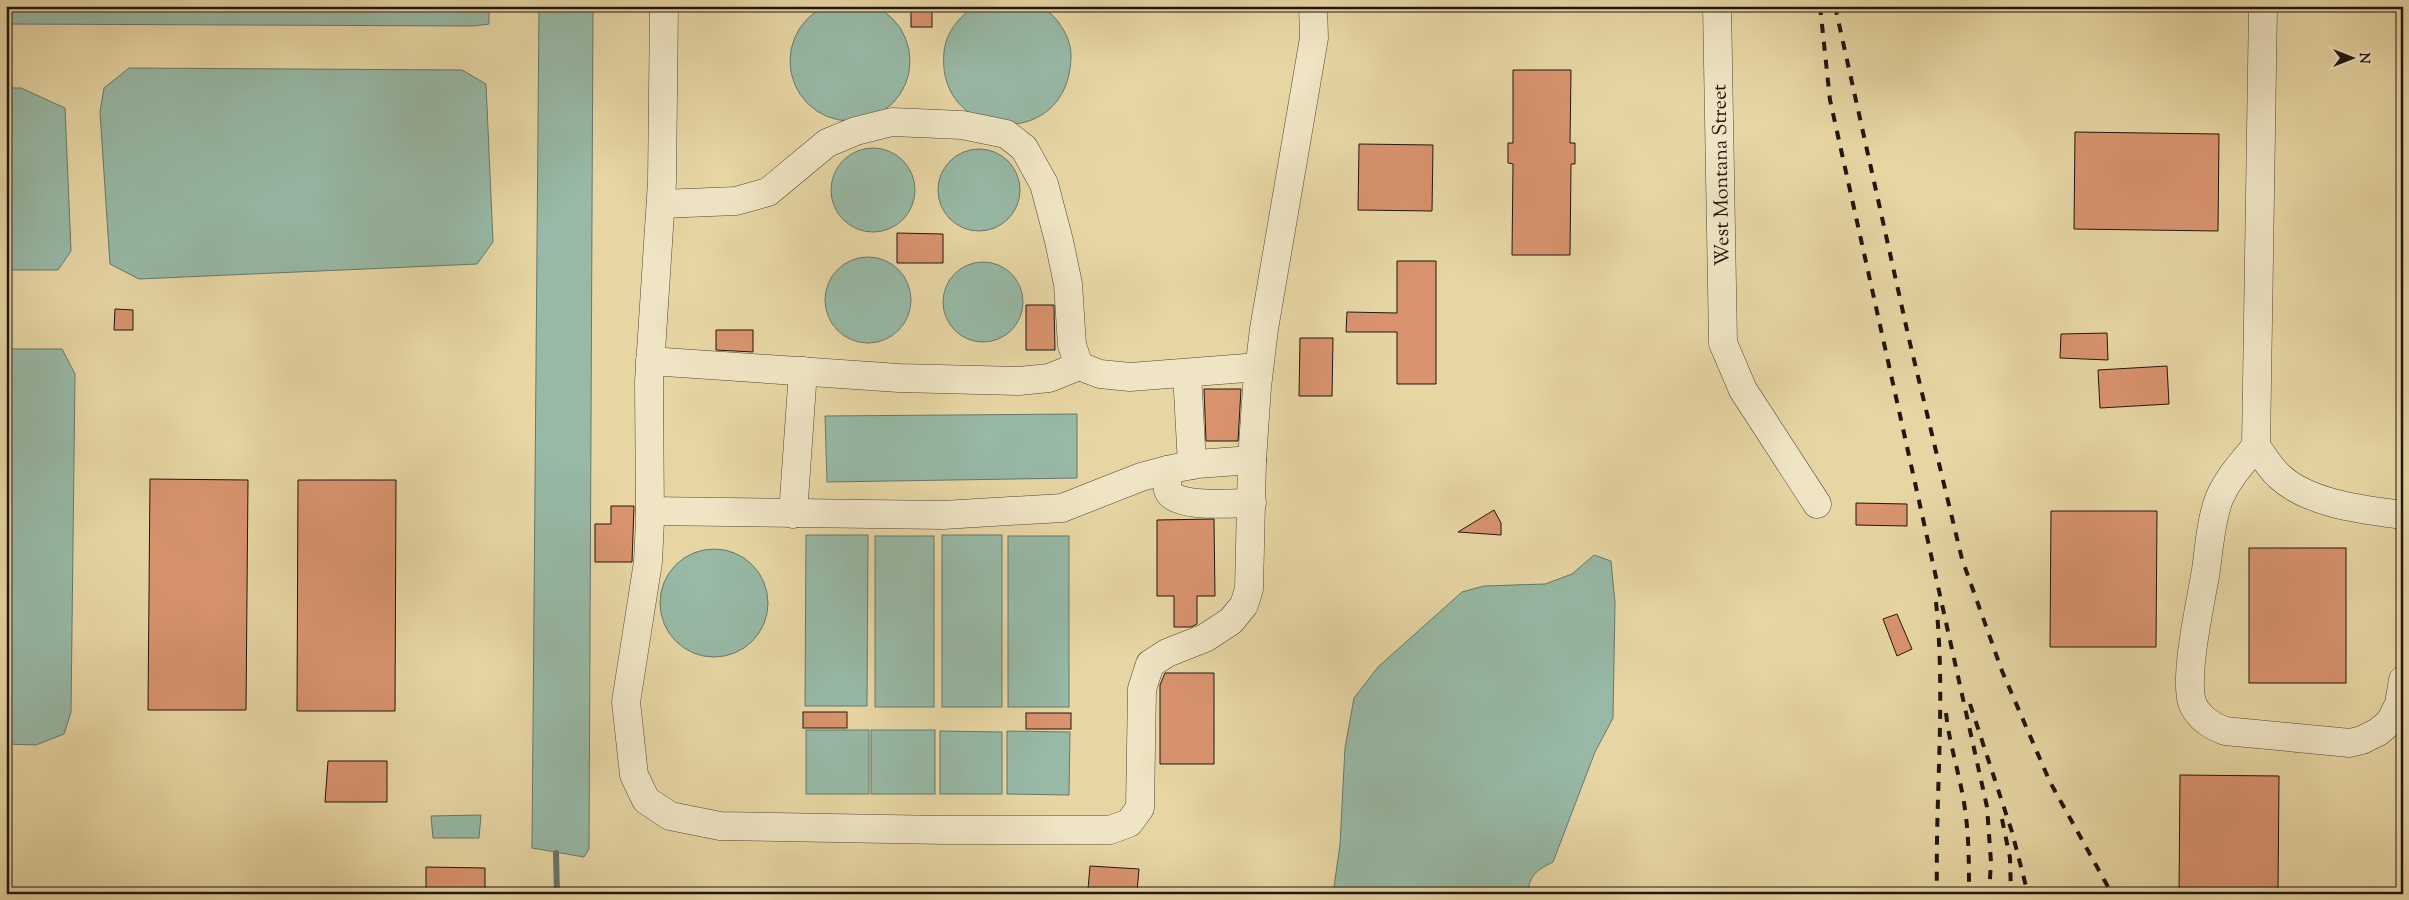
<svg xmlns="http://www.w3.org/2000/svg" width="2409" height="900" font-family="'Sorts Mill Goudy',serif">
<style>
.water{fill:#97b9a6;stroke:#67786a}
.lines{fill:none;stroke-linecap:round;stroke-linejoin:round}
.stream{stroke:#67786a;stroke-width:6}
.building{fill:#d9936f;stroke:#20160f}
.minor-casing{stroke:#524634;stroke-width:29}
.minor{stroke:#efe4c4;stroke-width:28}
.rail{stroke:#20160f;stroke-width:4;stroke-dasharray:9 9;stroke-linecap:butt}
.labels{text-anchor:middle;stroke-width:4;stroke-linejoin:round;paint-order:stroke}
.street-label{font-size:20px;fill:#20160f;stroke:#efe4c4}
</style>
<rect width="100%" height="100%" fill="#e7d6a4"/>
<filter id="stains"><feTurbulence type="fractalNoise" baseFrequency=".004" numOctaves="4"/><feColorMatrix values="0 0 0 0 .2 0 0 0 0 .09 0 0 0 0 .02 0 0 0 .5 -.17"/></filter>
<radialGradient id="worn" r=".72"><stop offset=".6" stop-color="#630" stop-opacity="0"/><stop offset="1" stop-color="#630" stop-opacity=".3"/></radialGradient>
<!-- water -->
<g class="water">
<circle cx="850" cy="61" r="60"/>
<polygon points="6,6 489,6 489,24 473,26 6,24"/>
<polygon points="539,6 593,6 589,849 584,857 532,848"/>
<path d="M 975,6 L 1039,6 C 1056,13 1071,37 1071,55 C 1071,153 935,143 944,52 C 946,32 959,17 975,6 Z"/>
<polygon points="129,68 462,70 486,84 493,242 477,264 139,279 110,264 100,112 104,88"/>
<polygon points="6,88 21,88 65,108 71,251 58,270 6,270"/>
<circle cx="873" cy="190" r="42"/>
<circle cx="979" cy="190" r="41"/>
<circle cx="868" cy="300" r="43"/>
<circle cx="983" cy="302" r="40"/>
<polygon points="6,349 62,349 75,374 71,712 64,734 36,745 6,744"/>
<polygon points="1077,414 1077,478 827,482 825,416"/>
<polygon points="806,535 868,535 867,706 805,706"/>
<rect x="942" y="535" width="60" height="172"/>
<rect x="875" y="536" width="59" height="171"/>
<rect x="1008" y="536" width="61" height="171"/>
<circle cx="714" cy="603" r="54"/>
<path d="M 1594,555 L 1611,561 L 1615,603 L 1613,718 L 1595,752 L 1553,862 C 1537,870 1529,875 1528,894 L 1333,894 L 1340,845 L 1345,748 L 1354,698 L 1378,667 L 1462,592 L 1484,586 L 1545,584 L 1572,574 Z"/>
<rect x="806" y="730" width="63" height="64"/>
<rect x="871" y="730" width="64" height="64"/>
<polygon points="940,731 1002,732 1002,794 940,794"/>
<polygon points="1007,731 1070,732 1069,795 1007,794"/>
<polygon points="481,815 479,838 433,838 431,816"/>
</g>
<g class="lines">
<!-- stream -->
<polyline class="stream" points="556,853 557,894"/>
</g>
<!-- building -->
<g class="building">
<rect x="911" y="6" width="21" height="21"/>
<polygon points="1513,70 1571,70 1570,143 1575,143 1575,164 1571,164 1570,255 1512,255 1513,164 1508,163 1508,143 1513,143"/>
<polygon points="2075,132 2219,134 2218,231 2074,229"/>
<polygon points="1359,144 1433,145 1432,211 1358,210"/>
<polygon points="897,233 943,234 943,263 897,263"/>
<polygon points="1397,261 1436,261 1436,384 1397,384 1397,332 1346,332 1347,312 1397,313"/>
<polygon points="1026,305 1054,305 1055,350 1026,350"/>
<polygon points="115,309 133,310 133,330 114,330"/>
<polygon points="716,330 753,330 753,352 716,350"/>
<polygon points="2107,333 2108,360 2060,358 2061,334"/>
<polygon points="1300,338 1333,338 1332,396 1299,396"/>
<polygon points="2167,366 2169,404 2100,408 2098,370"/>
<polygon points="1204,389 1241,389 1238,441 1206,441"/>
<polygon points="150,479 248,480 246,710 148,710"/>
<polygon points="298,480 396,480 395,711 297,711"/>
<polygon points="1856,503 1907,504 1907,526 1856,525"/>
<polygon points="611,506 634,506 632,562 595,562 595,524 611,524"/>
<polygon points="1494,510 1501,523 1501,535 1458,532"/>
<polygon points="2051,511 2157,511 2156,647 2050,647"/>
<polygon points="1214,519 1215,596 1197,596 1197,624 1191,627 1174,627 1174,596 1157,596 1157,520"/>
<rect x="2249" y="548" width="97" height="135"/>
<polygon points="1897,614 1912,649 1897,656 1883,619"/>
<polygon points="1165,673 1214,673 1214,764 1160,764 1160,685"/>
<rect x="803" y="712" width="44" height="16"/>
<rect x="1026" y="713" width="45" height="16"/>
<polygon points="328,761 387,761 387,802 325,802"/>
<polygon points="2180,775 2279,776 2278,894 2179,894"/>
<polygon points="1090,866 1139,869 1137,892 1088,889"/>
<polygon points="426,867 485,868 485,891 426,890"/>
</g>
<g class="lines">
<!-- minor casing -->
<g class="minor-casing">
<g id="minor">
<polyline points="664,6 662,182 649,382 650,520 648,562 626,702 634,775 646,800 670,816 720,826 944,830 1110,830 1129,823 1140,808 1142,689 1150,664 1167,653 1205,638 1231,621 1244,605 1249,589 1252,460 1257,387 1264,329 1314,38 1313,6"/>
<polyline points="1717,6 1723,343 1743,390 1817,504"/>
<path d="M 2263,6 L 2256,446 C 2242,463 2228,478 2219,499 C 2211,520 2209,548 2206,570 C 2201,601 2184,674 2192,702 C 2197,717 2212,726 2225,731 L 2350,743 L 2362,740 L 2378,732 L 2390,722 L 2399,704 L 2403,680"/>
<polyline points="661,204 736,201 768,192 827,143 856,131 892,122 962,125 1006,134 1024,148 1044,184 1059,241 1068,284 1072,345 1079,366 1100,374 1130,377 1259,367"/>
<polyline points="650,361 899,378 1019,381 1049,378 1079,366"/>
<polyline points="1187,373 1192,465"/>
<path d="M 2256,446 C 2263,456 2270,468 2279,476 C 2308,504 2365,510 2403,515"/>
<path d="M 1167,470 C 1168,476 1166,484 1168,490 C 1174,509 1234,503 1252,503"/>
<polyline points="650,511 943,515 1062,508 1141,477 1167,470 1197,464 1252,460"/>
<polyline points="793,514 803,371"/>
</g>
</g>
<!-- minor -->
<use href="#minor" class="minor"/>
<!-- rail -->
<g class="rail">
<polyline points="1820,6 1830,100 1987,807 1991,862 1989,894"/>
<polyline points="1835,6 1909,339 1962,559 2002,671 2050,782 2112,894"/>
<path d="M 1936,602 C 1946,699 1935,796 1937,894"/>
<polyline points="1970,704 2012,832 2028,894"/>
<path d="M 1946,713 C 1949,742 1958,769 1963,797 C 1969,829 1969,861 1969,894"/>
<polyline points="2002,819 2010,858 2011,894"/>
</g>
</g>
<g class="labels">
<!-- street labels -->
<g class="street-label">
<text transform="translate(1720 175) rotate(-91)" y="7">West Montana Street</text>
</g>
</g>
<!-- margin -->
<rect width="2409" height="900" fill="none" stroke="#e7d6a4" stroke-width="25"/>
<rect x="8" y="8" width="2394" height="885" fill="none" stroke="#20160f" stroke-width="2.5"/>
<rect x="12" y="12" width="2384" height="875" fill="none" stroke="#20160f"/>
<!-- north arrow -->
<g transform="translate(2352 58) rotate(90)" stroke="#efe4c4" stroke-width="4" paint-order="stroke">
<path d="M0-4L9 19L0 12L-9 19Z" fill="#20160f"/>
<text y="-8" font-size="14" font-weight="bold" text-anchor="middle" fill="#20160f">N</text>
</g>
<rect width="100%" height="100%" filter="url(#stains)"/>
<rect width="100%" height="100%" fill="url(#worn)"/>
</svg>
